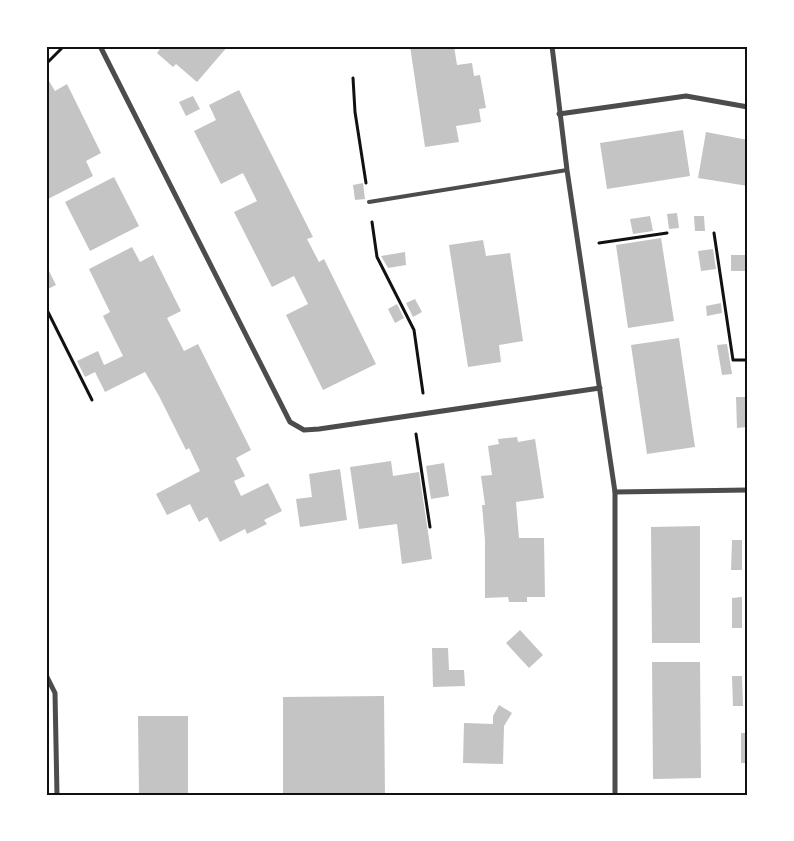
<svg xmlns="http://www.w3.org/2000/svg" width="794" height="841" font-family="Montserrat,sans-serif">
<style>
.building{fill:#c4c4c4}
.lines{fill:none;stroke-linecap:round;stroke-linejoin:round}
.path{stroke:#111;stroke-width:3}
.service{stroke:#4c4c4c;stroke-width:4}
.minor{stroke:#4c4c4c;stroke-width:5}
.neatline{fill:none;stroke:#111;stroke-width:2}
</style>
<rect width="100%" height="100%" fill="#fff"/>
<!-- building -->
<g class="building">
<polygon points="156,46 228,46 197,82 176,64 173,67 157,53 160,49"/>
<polygon points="410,46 454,46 457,65 472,63 474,76 480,75 486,108 479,109 481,122 456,126 459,142 425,147"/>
<polygon points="49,81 55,91 67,84 101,153 86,161 93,176 46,200 46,84"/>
<polygon points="239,90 313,237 307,239 319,262 324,259 376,364 323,390 286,315 308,304 294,276 272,287 234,212 257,201 243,173 221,184 194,131 216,120 209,105"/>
<polygon points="193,96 200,109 186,116 179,102"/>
<polygon points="683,130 690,176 607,189 600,143"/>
<polygon points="706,132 748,140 748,186 698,178"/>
<polygon points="114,177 139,226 90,251 65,202"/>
<polygon points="363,183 365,199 355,200 353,185"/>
<polygon points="677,213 679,228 669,229 667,214"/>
<polygon points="650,216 653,231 633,234 630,219"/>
<polygon points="694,216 704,216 705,231 695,231"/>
<polygon points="661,238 674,321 628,328 616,245"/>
<polygon points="483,240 486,256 510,253 523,341 499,345 501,362 468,367 449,245"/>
<polygon points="132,247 140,262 153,255 181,311 167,318 184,351 198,344 251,450 236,458 245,476 234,481 241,496 268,483 282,511 264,520 267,524 247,534 245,529 220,542 207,517 199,522 190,504 167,515 156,494 200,471 189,448 186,450 159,396 145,372 105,392 95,372 85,377 77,361 98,351 104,365 123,356 103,316 110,312 89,269"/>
<polygon points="713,249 716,269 701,271 698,251"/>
<polygon points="405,252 406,265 388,268 381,256"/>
<rect x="731" y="255" width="17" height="16"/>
<polygon points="46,265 56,285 46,290"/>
<polygon points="415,299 422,312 413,317 406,303"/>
<polygon points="721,303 722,313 707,316 706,306"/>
<polygon points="397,304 404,318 395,323 388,309"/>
<polygon points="679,338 695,447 647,454 631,345"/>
<polygon points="727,344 732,374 722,375 717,345"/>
<polygon points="736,397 747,397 747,427 737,428"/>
<polygon points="517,437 518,442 535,439 544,498 516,502 519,538 544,538 545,597 527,597 527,602 509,602 508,597 485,598 485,540 482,505 485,505 481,476 492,475 488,446 499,444 498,439"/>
<polygon points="391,461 393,476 419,472 432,559 402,564 397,524 359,529 350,467"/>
<polygon points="444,463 449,496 431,499 426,466"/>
<polygon points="340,469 347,520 300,527 296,499 312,497 309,474"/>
<polygon points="700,526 700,643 652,643 651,527"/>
<polygon points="732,540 742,540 742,570 731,570"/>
<polygon points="742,597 742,628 732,628 732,598"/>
<polygon points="520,630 543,655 529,668 506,643"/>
<polygon points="432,648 448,648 449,670 464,670 465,686 433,687"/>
<polygon points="652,662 700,662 701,778 653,779"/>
<polygon points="732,676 742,676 743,706 733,706"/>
<polygon points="384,696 385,795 283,795 283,697"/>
<polygon points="499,705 512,713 504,726 503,764 463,763 464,723 493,724 493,716"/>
<polygon points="138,716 188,716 188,795 139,795"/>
<rect x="741" y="733" width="7" height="30"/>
</g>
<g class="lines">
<!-- path -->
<g class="path">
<polyline points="46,64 64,46"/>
<polyline points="353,78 355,112 366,183"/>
<polyline points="372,222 377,257 414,330 423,393"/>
<polyline points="714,233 733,360 748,360"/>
<polyline points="599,243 667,233"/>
<polyline points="46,308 92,400"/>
<polyline points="416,434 430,527"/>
<polyline points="748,729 748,651"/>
</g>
<!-- service -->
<polyline class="service" points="369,202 567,170"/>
<!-- minor -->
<g class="minor">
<polyline points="100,46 290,422 304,430 319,429 600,388"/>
<polyline points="552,46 567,170 615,492 615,795"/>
<polyline points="559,114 686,96 748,107"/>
<polyline points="615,492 748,490"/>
<polyline points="46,675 55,693 57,795"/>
</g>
</g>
<!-- border -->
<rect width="794" height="841" fill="none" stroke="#ffffff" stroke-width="95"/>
<rect x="48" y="48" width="698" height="746" class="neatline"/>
</svg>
